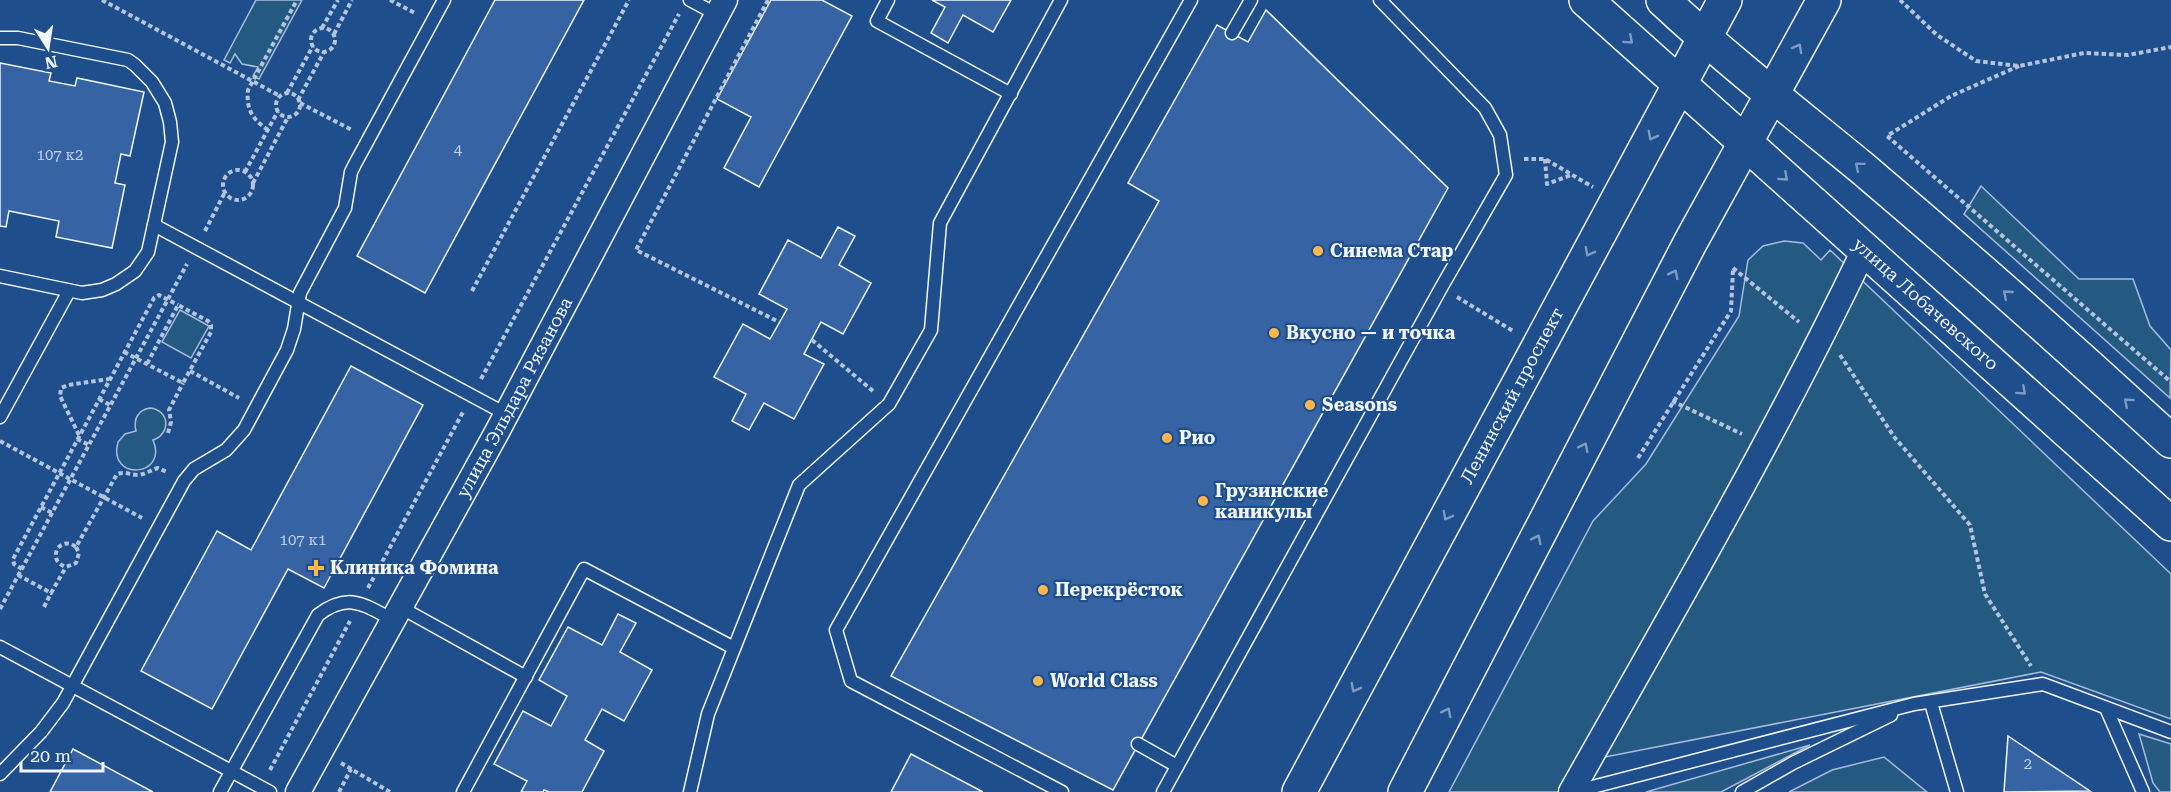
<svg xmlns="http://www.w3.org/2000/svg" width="2171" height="792" font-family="'Roboto Serif',serif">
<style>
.green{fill:#245a82;stroke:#a8bbd7;stroke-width:1.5}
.building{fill:#3563a3;stroke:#f2f6ff;stroke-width:1.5}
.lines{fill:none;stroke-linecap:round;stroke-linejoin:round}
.lane-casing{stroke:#f2f6ff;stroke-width:15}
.street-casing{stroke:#f2f6ff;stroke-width:27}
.secondary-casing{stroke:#f2f6ff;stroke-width:36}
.primary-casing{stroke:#f2f6ff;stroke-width:36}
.path{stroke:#b3c4dc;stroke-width:4;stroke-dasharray:4.5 3;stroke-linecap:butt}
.lane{stroke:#1f4e8c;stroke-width:12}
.street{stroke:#1f4e8c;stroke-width:24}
.secondary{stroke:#1f4e8c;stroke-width:33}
.primary{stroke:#1f4e8c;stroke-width:33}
.oneway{stroke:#7e9ac0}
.poi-dot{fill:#ffb74d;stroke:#1f4e8c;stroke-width:2}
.labels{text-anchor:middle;stroke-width:4.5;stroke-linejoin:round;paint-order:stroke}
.number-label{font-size:15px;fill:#c3d1e8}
.poi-label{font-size:18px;font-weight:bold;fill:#f2f6ff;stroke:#1f4e8c;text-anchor:start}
.street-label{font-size:18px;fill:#f2f6ff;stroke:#1f4e8c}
</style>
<rect width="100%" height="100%" fill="#1f4e8c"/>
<!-- green -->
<g class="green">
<polygon points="256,0 302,0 259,79 253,76 258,67 242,64 235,54 230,63 224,60"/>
<polygon points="1981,186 2079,279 2133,279 2150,326 2171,350 2170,398 1964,214"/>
<polygon points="1784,241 1803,243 1821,260 1830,250 2171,574 2171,719 2041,672 1605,757 1583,754 1562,792 1449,792 1593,521 1646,464 1739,316 1748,260 1763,246"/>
<polygon points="180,310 209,326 191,358 162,342"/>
<path d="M 150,408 C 170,410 171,434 153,440 C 169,477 107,482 118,442 L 125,434 L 136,431 C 133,419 138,410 150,408 Z"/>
<polygon points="2139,734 2171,744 2171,792 2160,792 2153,783"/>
<polygon points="1810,745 1721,792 1646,792"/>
<polygon points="1884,757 1927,792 1789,792 1832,770"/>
</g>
<!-- building -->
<g class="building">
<polygon points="495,0 584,0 425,293 357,256"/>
<polygon points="771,0 822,0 852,16 759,187 724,168 751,117 717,99"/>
<polygon points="932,0 1011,0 993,32 963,15 948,43 931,33 945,7"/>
<polygon points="1266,10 1448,188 1113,790 891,676 1159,201 1128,183 1217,25 1248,42"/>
<polygon points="0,63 51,73 49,81 75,86 77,78 144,92 130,156 121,154 115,183 125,185 112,248 56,237 59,221 9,211 6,227 0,226"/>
<polygon points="838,227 855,236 839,265 871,283 843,334 821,322 804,354 824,364 794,419 764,403 749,430 732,421 746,394 714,377 743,324 770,339 787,309 759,294 788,240 821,258"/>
<polygon points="351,366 423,405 324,588 288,569 212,709 141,671 217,531 251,550"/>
<polygon points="618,614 636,623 620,652 652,670 624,721 602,709 585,740 604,751 582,792 549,792 544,790 543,792 521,792 527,781 494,764 523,711 551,726 567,696 539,680 568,627 602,645"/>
<polygon points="2008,736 2090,791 2004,792"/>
<polygon points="73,749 153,792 50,792"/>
<polygon points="911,754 983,792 891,792"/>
</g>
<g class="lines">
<!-- lane casing -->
<g class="lane-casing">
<g id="lane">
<polyline points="690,0 718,15"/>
<polyline points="888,0 877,21 1011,94"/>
<polyline points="1232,33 1251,0"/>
<polyline points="0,38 18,38 128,60 135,65 152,82 165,103 170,122 172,142 148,252 135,271 116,284 102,290 82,293 0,276"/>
<polyline points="154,225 506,414"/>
<polyline points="0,417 69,291"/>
<polyline points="400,607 526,677"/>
<polyline points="0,647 270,792"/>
<polyline points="1931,703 1957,792"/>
<polyline points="2106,708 2143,792"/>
<polyline points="1138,744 1177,766"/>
<polyline points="0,774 41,732 63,703 184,481 194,469 226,450 244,430 287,350 294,329 300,293 345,208 351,172 355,164 444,0"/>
<path d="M 220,792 L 318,615 C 348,592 363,604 393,620"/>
<polyline points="463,792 584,569 734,648"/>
<polyline points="690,792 708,714 799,485 889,404 931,330 940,223 1061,0"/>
<polyline points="1062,792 851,681 836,630 1191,0"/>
<polyline points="1163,792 1441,288 1506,175 1500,135 1485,108 1380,0"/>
<polyline points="1573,792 1914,704 2043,684 2171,732"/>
<polyline points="1742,792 1793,763 1891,715"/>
</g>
</g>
<!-- street casing -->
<g class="street-casing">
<g id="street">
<path id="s1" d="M 298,792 L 497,432 L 725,0"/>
<path d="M 1571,792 C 1672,613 1775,436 1864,250"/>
</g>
</g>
<!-- secondary casing -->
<g class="secondary-casing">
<g id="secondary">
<path id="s2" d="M 1586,0 L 2171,524"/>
<path d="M 1663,0 C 1726,59 1794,112 1861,167 C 1966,256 2070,348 2171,441"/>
</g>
</g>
<!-- primary casing -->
<g class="primary-casing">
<g id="primary">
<path id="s3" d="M 1299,792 L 1725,0"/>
<polyline points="1405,792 1690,243 1824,0"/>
</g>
</g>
<!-- path -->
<g class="path">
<polyline points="102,0 280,96"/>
<polyline points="390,0 415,13"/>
<polyline points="768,0 636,250 779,322"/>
<polyline points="1900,0 1937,35 1976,61 2019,66 2084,53 2128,55 2171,47"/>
<polyline points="322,28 338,0"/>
<circle cx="323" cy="40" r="12"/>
<polyline points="334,34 352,0"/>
<polyline points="2019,66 1951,96 1887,136 2171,382"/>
<polyline points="287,93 313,46"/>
<circle cx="288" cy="105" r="12"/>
<polyline points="298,100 324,52"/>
<polyline points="300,103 352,130"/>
<path d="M 268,130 C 252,119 246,109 248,90 L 297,0"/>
<polyline points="1524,159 1545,159 1593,187"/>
<polyline points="1545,159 1547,184 1571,175"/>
<circle cx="238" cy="185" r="15"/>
<polyline points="245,172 278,111"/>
<polyline points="253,183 288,117"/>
<polyline points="205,231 225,192"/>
<polyline points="1733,268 1799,322"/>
<polyline points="472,291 629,0"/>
<polyline points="1457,297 1513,331"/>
<polyline points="812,340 873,391"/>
<polyline points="124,352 183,383 211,332 211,325 208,321 178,305 147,364"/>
<polyline points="1840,355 1895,438 1970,525 1985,594 2031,666"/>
<polyline points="190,371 239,398"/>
<polyline points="481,379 679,14"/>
<polyline points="99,399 110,405"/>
<polyline points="1672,401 1742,434"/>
<polyline points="168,433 171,422 169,410 183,383"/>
<polyline points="79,435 60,396 61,388 68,385 109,379"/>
<polyline points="77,439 89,445"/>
<polyline points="0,441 142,518"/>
<polyline points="1638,458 1731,311 1733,269"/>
<polyline points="41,507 52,513"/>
<path d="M 76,547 L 79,553 L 76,563 L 66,567 C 57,564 54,558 57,549 C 63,542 69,542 76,547 L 117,474 C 125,471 130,475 138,475 C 146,474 151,470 158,468 L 167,472"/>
<polyline points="22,569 14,564 13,559 154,298 159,295 178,305"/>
<polyline points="18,575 51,593 66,567"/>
<polyline points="368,588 463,412"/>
<polyline points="44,607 51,593"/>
<polyline points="0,609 187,264"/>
<polyline points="341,763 390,792"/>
<polyline points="270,770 350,621"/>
<polyline points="339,792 351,769"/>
</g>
<!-- lane -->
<use href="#lane" class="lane"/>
<!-- street -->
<use href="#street" class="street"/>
<!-- secondary -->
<use href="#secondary" class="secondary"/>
<!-- primary -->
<use href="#primary" class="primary"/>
</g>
<!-- one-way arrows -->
<defs><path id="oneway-chevron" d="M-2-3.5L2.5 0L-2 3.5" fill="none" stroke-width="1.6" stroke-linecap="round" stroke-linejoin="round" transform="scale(1.5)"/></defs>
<g class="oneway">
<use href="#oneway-chevron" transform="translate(1629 40) rotate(42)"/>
<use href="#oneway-chevron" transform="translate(1798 48) rotate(-61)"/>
<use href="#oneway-chevron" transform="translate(1652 136) rotate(118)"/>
<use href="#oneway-chevron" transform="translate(1859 166) rotate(-140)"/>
<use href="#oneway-chevron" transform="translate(1784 177) rotate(42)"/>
<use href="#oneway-chevron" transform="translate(1589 252) rotate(118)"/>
<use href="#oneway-chevron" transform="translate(1674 274) rotate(-63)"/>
<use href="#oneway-chevron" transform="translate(2007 294) rotate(-139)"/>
<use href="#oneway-chevron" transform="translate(2022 391) rotate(42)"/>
<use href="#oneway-chevron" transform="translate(2128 402) rotate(-138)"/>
<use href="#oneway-chevron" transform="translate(1584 447) rotate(-63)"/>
<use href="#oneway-chevron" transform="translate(1447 516) rotate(118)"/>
<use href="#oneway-chevron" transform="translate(1537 539) rotate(-63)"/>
<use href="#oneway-chevron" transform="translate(1355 688) rotate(118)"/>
<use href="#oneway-chevron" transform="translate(1447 712) rotate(-63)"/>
</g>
<!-- markers -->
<g class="poi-dot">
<circle cx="1318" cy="251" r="6"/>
<circle cx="1274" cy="333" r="6"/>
<circle cx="1310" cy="405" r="6"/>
<circle cx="1167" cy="438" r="6"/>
<circle cx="1203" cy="501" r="6"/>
<path d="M313 559h6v6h6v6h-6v6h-6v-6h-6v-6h6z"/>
<circle cx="1043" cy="590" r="6"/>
<circle cx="1038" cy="681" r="6"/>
</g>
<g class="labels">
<!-- number labels -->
<g class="number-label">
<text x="458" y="155">4</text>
<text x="60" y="160">107 к2</text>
<text x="303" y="545">107 к1</text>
<text x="2028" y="769">2</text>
</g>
<!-- poi labels -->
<g class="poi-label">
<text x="1330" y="257">Синема Стар</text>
<text x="1286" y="339">Вкусно — и точка</text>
<text x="1322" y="411">Seasons</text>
<text x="1179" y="444">Рио</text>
<text x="1215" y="497">Грузинские<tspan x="1215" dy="21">каникулы</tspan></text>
<text x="330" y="574">Клиника Фомина</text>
<text x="1055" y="596">Перекрёсток</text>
<text x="1050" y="687">World Class</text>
</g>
<!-- street labels -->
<g class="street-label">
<text dy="6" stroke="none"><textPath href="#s2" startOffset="456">улица Лобачевского</textPath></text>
<text dy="6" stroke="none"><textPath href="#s3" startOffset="450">Ленинский проспект</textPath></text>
<text dy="6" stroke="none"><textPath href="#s1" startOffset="450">улица Эльдара Рязанова</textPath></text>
</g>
</g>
<!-- north arrow -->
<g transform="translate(48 48) rotate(168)" stroke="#1f4e8c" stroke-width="4.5" paint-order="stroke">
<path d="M0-4.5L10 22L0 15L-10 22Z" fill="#f2f6ff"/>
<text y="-9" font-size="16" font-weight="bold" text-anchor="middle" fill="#f2f6ff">N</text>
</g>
<!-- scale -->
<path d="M21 762v9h82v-9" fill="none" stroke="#f2f6ff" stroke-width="3"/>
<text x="30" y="762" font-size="18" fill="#f2f6ff" stroke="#1f4e8c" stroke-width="4.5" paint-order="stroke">20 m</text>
</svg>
